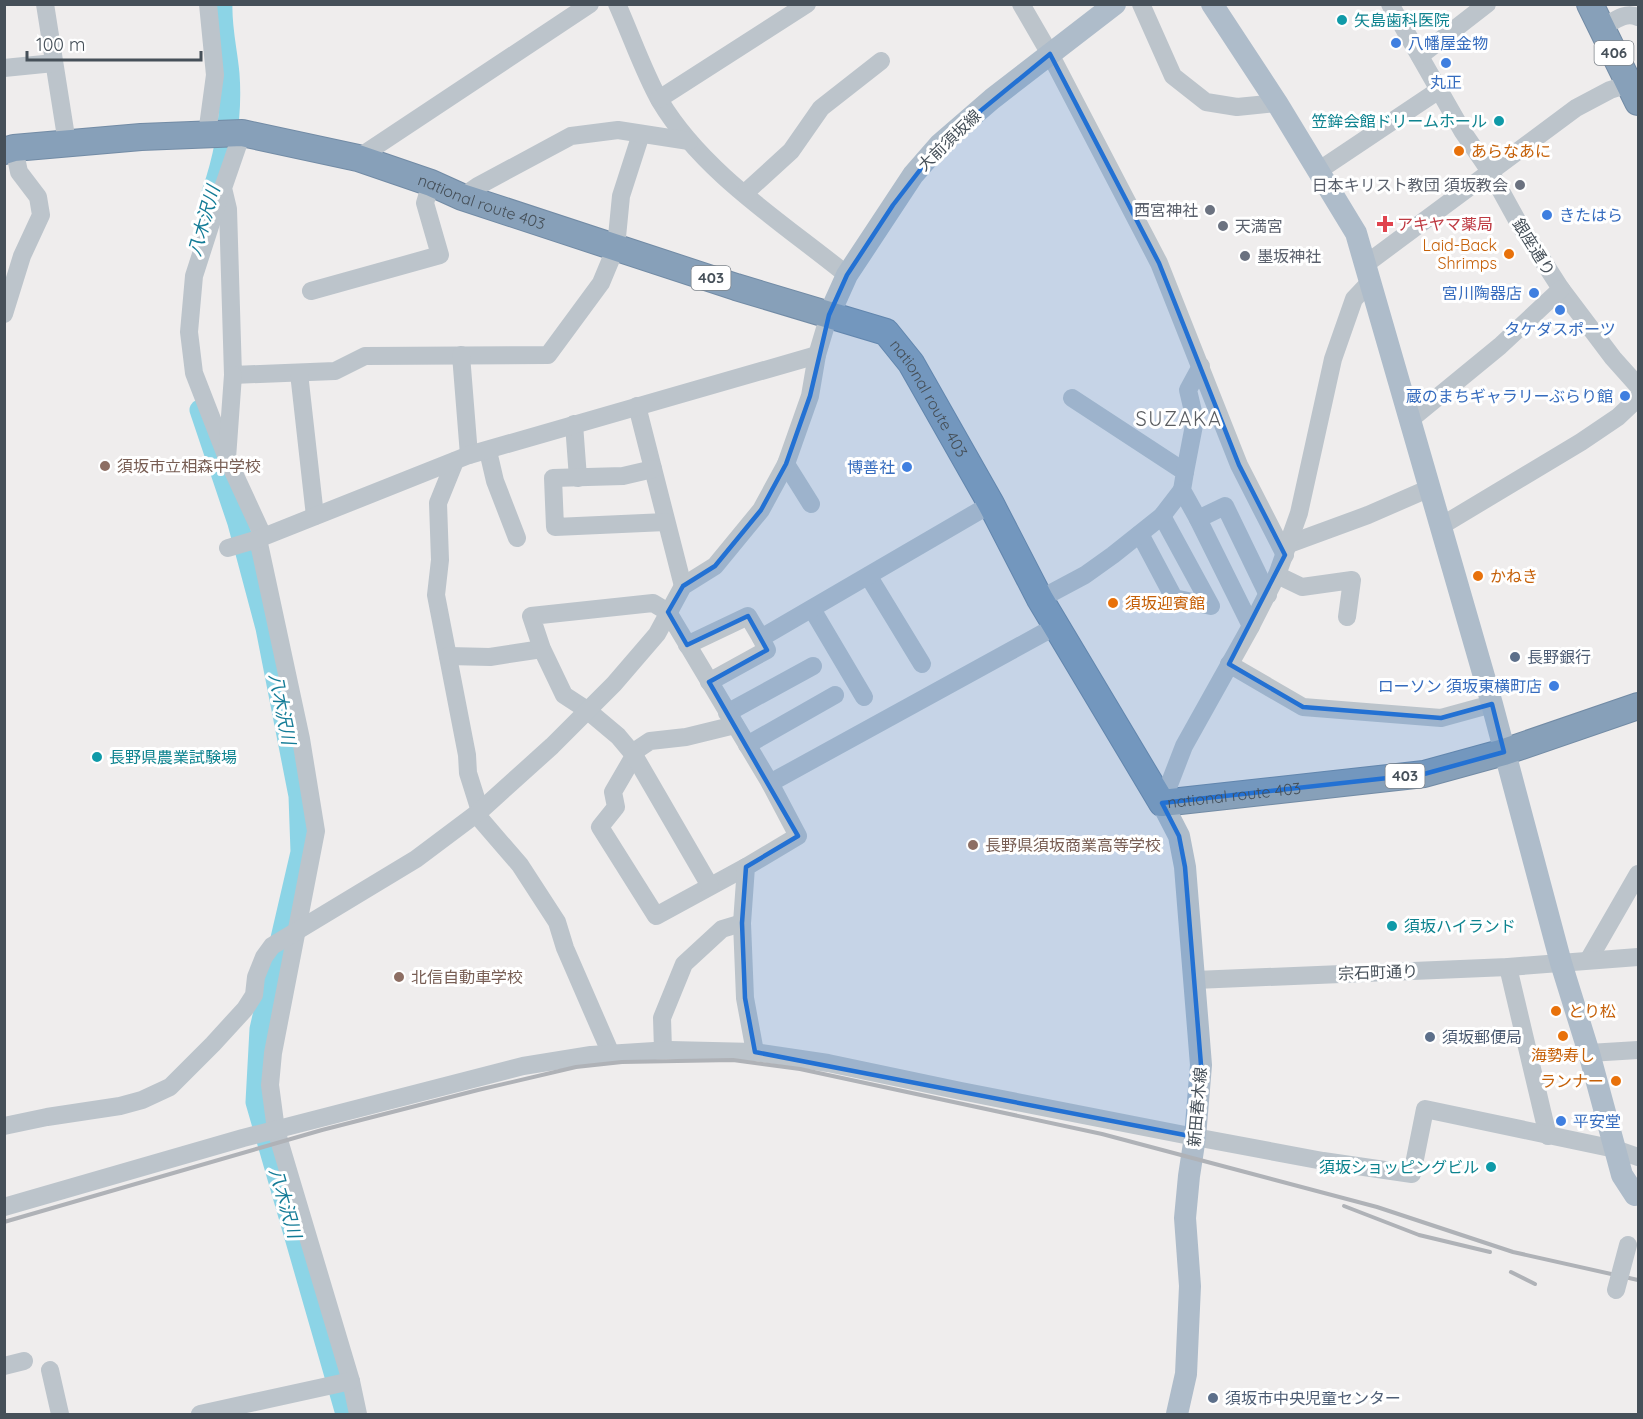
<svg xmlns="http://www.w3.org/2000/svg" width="1643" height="1419" font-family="Quicksand,'Noto Sans JP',sans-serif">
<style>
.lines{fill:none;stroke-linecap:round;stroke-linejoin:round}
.river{stroke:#8cd4e6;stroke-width:21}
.highway-casing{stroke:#728ba5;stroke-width:28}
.minor{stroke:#bcc4cb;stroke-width:18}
.major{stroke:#aebcca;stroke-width:22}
.highway{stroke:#87a0b9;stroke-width:26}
.rail{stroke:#afb2b7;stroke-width:4}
.minor-bridge{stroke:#bcc4cb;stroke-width:18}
.marked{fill:#2371d3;fill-opacity:0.2;stroke:#2371d3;stroke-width:4.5;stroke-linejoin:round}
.culture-dot{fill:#0f9aa8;stroke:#fff;stroke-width:2}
.shop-dot{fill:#3f7fe0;stroke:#fff;stroke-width:2}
.food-dot{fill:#e8710a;stroke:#fff;stroke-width:2}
.worship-dot{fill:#6b7280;stroke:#fff;stroke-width:2}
.health-dot{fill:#e0444e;stroke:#fff;stroke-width:2}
.education-dot{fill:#8d6e63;stroke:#fff;stroke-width:2}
.service-dot{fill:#5c6f8a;stroke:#fff;stroke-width:2}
.labels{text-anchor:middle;stroke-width:6;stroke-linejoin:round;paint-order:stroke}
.shield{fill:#fff;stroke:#7e848b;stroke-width:1.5}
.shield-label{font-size:15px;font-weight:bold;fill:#465059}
.culture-label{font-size:16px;fill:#0d838f;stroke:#fff;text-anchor:start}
.shop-label{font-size:16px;fill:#366cbe;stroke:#fff;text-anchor:end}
.street-label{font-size:16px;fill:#465059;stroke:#fff}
.food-label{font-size:16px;fill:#c56008;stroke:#fff;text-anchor:start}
.worship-label{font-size:16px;fill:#5b616d;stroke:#fff;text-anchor:end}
.health-label{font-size:16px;fill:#be3a42;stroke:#fff;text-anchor:start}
.education-label{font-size:16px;fill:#785e54;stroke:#fff;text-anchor:start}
.service-label{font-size:16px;fill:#4e5e75;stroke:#fff;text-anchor:start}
.water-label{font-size:18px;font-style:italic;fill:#147c97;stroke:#fff}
.quarter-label{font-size:20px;letter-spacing:1.5px;fill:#5a5d61;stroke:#fff}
</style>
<rect width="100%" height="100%" fill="#efeded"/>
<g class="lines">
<!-- river -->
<g class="river">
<path d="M 212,193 C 225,156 232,114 229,74 C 227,51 221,28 222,4"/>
<polyline points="200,410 238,523 266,628 299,796 301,852 260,1029 256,1102 346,1414"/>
</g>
<!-- highway casing -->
<g class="highway-casing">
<g id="highway">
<polyline points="1590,4 1638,102"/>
<path id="s1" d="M 4,151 L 14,148 L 141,137 L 242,133 L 358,158 L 431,183 L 462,197 L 736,287 L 886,332 L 911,363 L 991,504 L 1040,599 L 1162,803 L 1424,774 L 1504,752 L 1638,706"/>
</g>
</g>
<!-- minor -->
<g class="minor">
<polyline points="45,4 67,143"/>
<path d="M 617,4 C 631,35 644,73 660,101 C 703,173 783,223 847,275"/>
<polyline points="1021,4 1050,54 1159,263 1239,465 1285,555"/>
<polyline points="1141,4 1173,76 1206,102 1237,107 1277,103"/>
<polyline points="1390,4 1463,132 1491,173 1518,222 1561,289 1613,358 1638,386"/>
<path d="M 1602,28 C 1614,21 1625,11 1638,17"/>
<polyline points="1420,56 1487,4"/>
<polyline points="4,68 54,63"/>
<polyline points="659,99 807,4"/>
<polyline points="242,133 223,188 228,209 233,375 335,371 365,356 548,355 601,283 616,247 621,196 641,134"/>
<polyline points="207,134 215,75 208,4"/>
<polyline points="358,158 590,4"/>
<polyline points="1318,171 1439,90"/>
<polyline points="222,189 194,276 189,332 194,373 227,458"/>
<polyline points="745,193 791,151 821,108 881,61"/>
<polyline points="462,197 478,186 571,136 618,130 689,141"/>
<polyline points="1366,264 1576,108 1610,90 1638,81"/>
<polyline points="311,291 440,255 425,203 431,183"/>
<polyline points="4,314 22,256 41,215 38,197 19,172 14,148"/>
<polyline points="461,355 469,455"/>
<polyline points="299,373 315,516"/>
<polyline points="233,375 227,458 263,536"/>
<polyline points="1072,398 1185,472 1182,490 1198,519 1251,626"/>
<polyline points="637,406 683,586"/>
<polyline points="1411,419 1500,346 1561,289"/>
<polyline points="574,424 578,478"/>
<polyline points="488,451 495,481 517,538"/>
<polyline points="455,461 438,503 440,560 436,595 467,755 468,773 480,811"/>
<polyline points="786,464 811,504"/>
<polyline points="653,469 623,476 553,478 555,527 666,522"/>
<polyline points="1185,472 1195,420 1188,390 1201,366"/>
<polyline points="1198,519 1225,506 1268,595"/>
<polyline points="1441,526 1581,442 1618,417 1638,398"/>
<polyline points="1140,534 1174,598 1211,606 1162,516"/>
<polyline points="258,539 301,739 316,831 273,1053 270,1085 276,1130 351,1381 358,1414"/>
<polyline points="1289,544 1368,515 1430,488"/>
<polyline points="228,548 258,539 469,455 817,355"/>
<polyline points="1277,575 1302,587 1352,580 1347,617"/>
<polyline points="869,577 922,664"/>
<polyline points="1040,599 1085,575 1113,555 1162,516 1182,490"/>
<polyline points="812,609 864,697"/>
<polyline points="687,645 748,616 761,638"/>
<polyline points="448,656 490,657 542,649"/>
<polyline points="1229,664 1303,707 1441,718 1492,704"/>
<polyline points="709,682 767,650 761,638 991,504"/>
<polyline points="727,713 813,666"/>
<polyline points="735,725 686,737 650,741 638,749 613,792 616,807 600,827 656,916 746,867"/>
<polyline points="747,745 835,695"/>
<polyline points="770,783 1056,626"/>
<polyline points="1162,803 1184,746 1251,626 1277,575 1299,513 1333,359 1354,299 1371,281"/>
<polyline points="476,814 520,865 557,922 565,948 611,1054"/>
<polyline points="710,886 634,755 618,736 587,710 564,695 542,649 531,616 653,603 668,612 770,783 798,836 746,867 742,923 745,998 755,1052"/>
<polyline points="1589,959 1638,874"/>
<polyline points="1508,967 1548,1136"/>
<polyline points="1195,980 1508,967 1638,957"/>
<polyline points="663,1050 662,1018 684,964 722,929 742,923"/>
<polyline points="1589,1053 1638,1050"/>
<polyline points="4,1126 47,1117 120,1106 142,1100 170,1087 213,1044 245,1009 254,995 256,977 264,957 272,946 416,859 480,811 552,746 614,684 657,634 683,586 715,566 761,510 786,464 810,396 817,355 829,315"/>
<polyline points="4,1207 243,1138 523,1066 591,1055 670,1050 755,1052 828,1063 961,1091 1195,1137 1323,1161 1412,1174 1425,1109 1615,1149 1638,1157"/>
<polyline points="4,1366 24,1361"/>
<polyline points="50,1370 60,1414"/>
<polyline points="200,1414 351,1381"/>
</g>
<!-- major -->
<g class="major">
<polyline points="1212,4 1277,103 1356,233 1492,704 1561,963 1589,1053 1622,1175 1635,1195"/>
<polyline points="829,315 847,275 913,175 940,144 992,99 1115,4"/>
<polyline points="1162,803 1179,836 1185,867 1201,1065 1195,1137 1189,1176 1185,1218 1190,1286 1186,1374 1177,1414"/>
</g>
<!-- highway -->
<use href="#highway" class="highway"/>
<!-- rail -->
<g class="rail">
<polyline points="1344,1206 1419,1235 1490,1252"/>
<polyline points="4,1222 322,1130 478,1090 576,1067 622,1062 733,1060 800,1069 1102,1134 1377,1207 1513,1252 1638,1280"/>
<polyline points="1511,1272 1535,1284"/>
</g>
<!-- minor-bridge -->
<polyline class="minor-bridge" points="1616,1290 1628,1245"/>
</g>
<!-- marked area -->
<path class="marked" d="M 1050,54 L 1159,263 L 1239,465 L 1285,555 L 1229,664 L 1303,707 L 1441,718 L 1492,704 L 1504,752 L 1424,774 L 1162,803 L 1179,836 L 1185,867 L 1201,1065 L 1195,1137 L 755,1052 L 745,998 L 742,923 L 746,867 L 798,836 L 709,682 L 767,650 L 748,616 L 687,645 L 668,612 L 683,586 L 715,566 L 761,510 L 786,464 L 810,396 L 829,315 L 847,275 L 893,205 L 940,144 Z"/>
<!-- markers -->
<g class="culture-dot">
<circle cx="1342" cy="20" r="6"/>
<circle cx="1499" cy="121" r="6"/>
<circle cx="97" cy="757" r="6"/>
<circle cx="1392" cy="926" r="6"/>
<circle cx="1491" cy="1167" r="6"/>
</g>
<g class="shop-dot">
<circle cx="1396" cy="43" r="6"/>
<circle cx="1446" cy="63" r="6"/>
<circle cx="1547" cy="215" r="6"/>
<circle cx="1534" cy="293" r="6"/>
<circle cx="1560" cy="310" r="6"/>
<circle cx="1625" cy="396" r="6"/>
<circle cx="907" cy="467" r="6"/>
<circle cx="1554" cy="686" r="6"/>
<circle cx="1561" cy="1121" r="6"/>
</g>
<g class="food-dot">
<circle cx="1459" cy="151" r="6"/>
<circle cx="1509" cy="254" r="6"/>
<circle cx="1478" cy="576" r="6"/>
<circle cx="1113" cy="603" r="6"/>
<circle cx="1556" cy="1011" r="6"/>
<circle cx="1563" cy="1036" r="6"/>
<circle cx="1616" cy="1081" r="6"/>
</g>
<g class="worship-dot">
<circle cx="1520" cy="185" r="6"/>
<circle cx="1210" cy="210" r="6"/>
<circle cx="1223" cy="226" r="6"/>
<circle cx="1245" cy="256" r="6"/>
</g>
<path class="health-dot" d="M1382 215h6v6h6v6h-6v6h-6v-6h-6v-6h6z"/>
<g class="education-dot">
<circle cx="105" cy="466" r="6"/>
<circle cx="973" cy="845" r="6"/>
<circle cx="399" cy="977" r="6"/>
</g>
<g class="service-dot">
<circle cx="1515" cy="657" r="6"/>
<circle cx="1430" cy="1037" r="6"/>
<circle cx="1213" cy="1398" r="6"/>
</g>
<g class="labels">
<!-- shield labels -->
<g class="shield">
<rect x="1594.5" y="41" width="39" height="24" rx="4.5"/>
<rect x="691.5" y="266" width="39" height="24" rx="4.5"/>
<rect x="1385.5" y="764" width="39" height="24" rx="4.5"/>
</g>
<g class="shield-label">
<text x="1614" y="58">406</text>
<text x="711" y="283">403</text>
<text x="1405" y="781">403</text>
</g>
<!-- culture labels -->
<g class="culture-label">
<text x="1354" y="26">矢島歯科医院</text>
<text x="1487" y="127" text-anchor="end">笠鉾会館ドリームホール</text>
<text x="109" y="763">長野県農業試験場</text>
<text x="1404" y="932">須坂ハイランド</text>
<text x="1479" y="1173" text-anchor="end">須坂ショッピングビル</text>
</g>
<!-- shop labels -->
<g class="shop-label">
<text x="1408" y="49" text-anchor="start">八幡屋金物</text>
<text x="1446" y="88" text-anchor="middle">丸正</text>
<text x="1559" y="221" text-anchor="start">きたはら</text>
<text x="1522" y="299">宮川陶器店</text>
<text x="1560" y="335" text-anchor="middle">タケダスポーツ</text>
<text x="1613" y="402">蔵のまちギャラリーぶらり館</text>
<text x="895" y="473">博善社</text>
<text x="1542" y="692">ローソン 須坂東横町店</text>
<text x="1573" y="1127" text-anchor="start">平安堂</text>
</g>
<!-- street labels -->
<g class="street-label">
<text transform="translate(949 140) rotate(-44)" y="6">大前須坂線</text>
<text dy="6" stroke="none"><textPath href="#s1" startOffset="489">national route 403</textPath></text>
<text transform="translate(1534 247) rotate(58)" y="6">銀座通り</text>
<text dy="6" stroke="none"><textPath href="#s1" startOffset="993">national route 403</textPath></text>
<text dy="6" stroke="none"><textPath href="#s1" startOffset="1533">national route 403</textPath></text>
<text transform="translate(1378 972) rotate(-2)" y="6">宗石町通り</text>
<text transform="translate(1197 1107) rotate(-85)" y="6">新田春木線</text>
</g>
<!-- food labels -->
<g class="food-label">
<text x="1471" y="157">あらなあに</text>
<text x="1497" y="251" text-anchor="end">Laid-Back<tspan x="1497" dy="18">Shrimps</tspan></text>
<text x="1490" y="582">かねき</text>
<text x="1125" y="609">須坂迎賓館</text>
<text x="1568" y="1017">とり松</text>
<text x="1563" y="1061" text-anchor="middle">海勢寿し</text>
<text x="1604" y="1087" text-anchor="end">ランナー</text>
</g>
<!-- worship labels -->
<g class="worship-label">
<text x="1508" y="191">日本キリスト教団 須坂教会</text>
<text x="1198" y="216">西宮神社</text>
<text x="1235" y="232" text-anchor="start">天満宮</text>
<text x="1257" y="262" text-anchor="start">墨坂神社</text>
</g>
<!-- health labels -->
<g class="health-label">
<text x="1397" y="230">アキヤマ薬局</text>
</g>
<!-- education labels -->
<g class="education-label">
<text x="117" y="472">須坂市立相森中学校</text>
<text x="985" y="851">長野県須坂商業高等学校</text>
<text x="411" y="983">北信自動車学校</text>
</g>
<!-- service labels -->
<g class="service-label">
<text x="1527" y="663">長野銀行</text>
<text x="1442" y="1043">須坂郵便局</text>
<text x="1225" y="1404">須坂市中央児童センター</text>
</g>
<!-- water labels -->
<g class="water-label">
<text transform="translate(204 221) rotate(-74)" y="6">八木沢川</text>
<text transform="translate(282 709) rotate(79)" y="6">八木沢川</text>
<text transform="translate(285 1203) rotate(74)" y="6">八木沢川</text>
</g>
<!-- quarter labels -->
<g class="quarter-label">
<text x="1179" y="426">SUZAKA</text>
</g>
</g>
<!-- border -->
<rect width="1643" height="1419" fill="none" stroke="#465059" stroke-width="12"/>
<!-- scale -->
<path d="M27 51v9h174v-9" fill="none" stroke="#465059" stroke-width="3"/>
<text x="36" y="51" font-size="18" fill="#465059" stroke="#ffffff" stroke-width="4.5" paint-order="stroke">100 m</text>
</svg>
